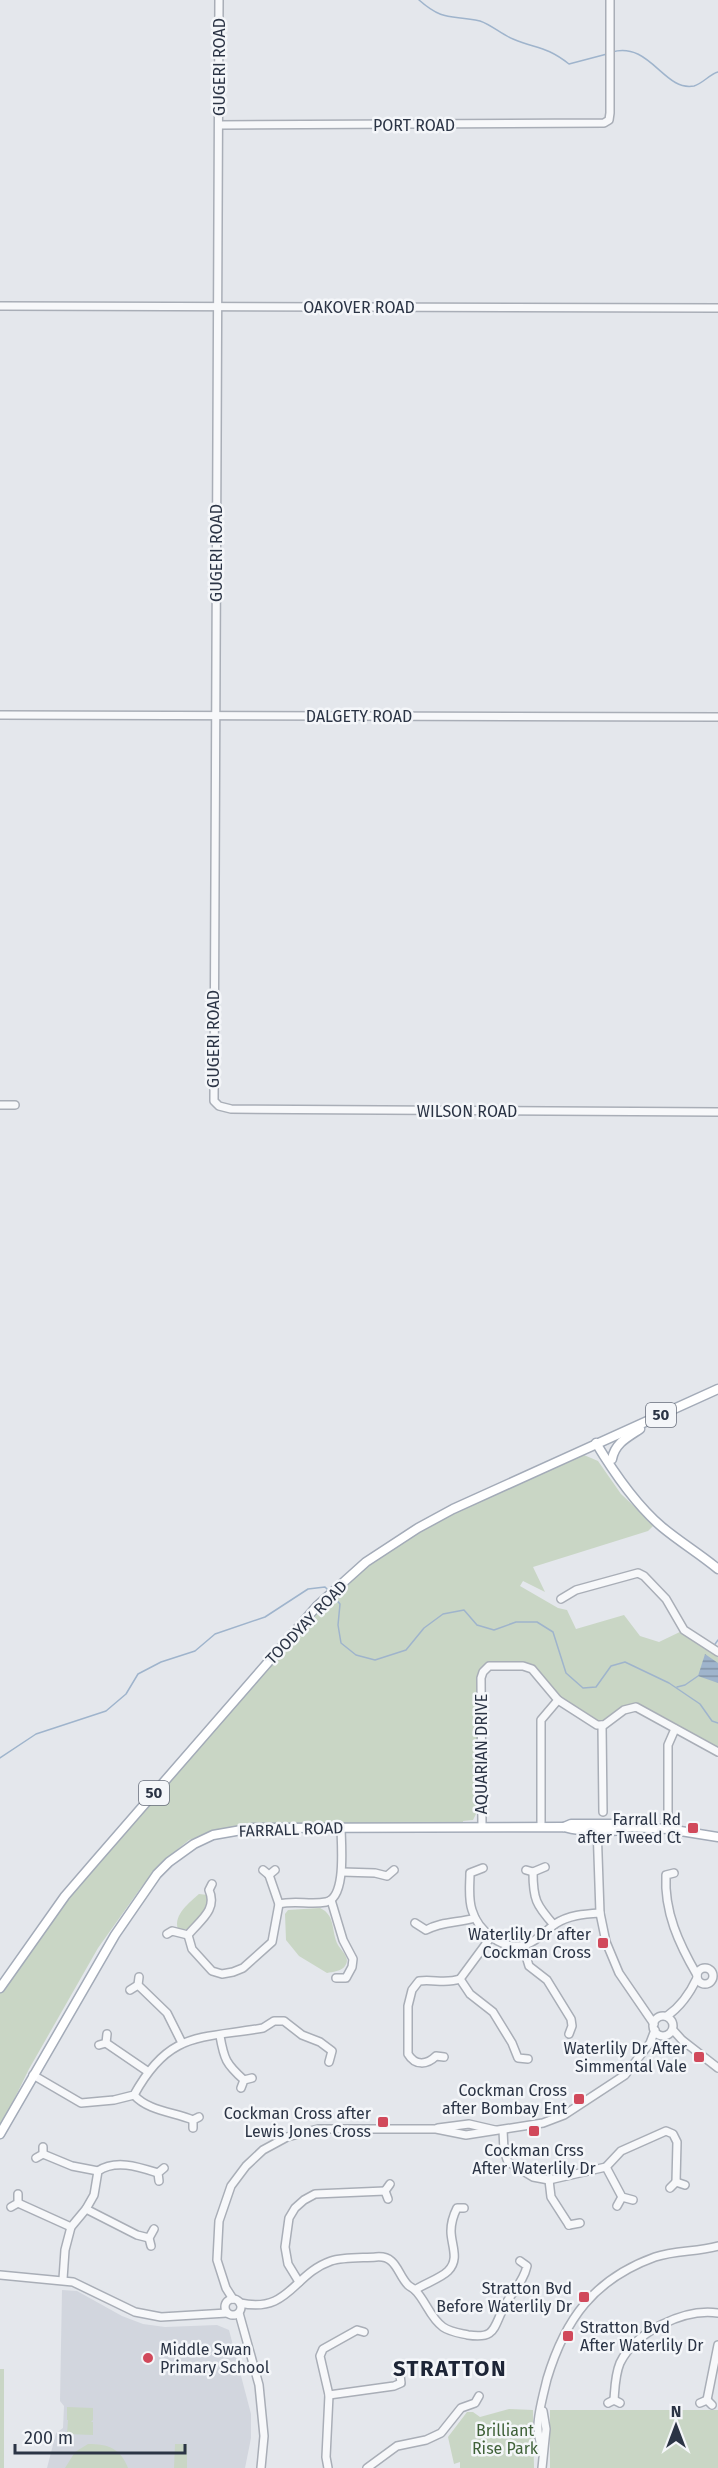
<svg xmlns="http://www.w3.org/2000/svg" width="718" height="2468" font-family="'Fira Sans',sans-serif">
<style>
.built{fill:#d2d6de}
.park{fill:#c9d6c5}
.water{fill:url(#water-rules)}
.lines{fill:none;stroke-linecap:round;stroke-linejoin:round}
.stream{stroke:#9fb4cc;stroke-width:1.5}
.minor-casing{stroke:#a9aeb7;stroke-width:10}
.major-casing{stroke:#a3abb8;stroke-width:11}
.minor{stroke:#f7f8fa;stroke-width:7}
.major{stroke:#fff;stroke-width:8}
.poi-dot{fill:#d1495b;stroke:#f4f6f9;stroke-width:2}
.labels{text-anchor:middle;stroke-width:5;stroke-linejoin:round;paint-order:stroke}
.shield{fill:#f4f6f9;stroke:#676e7b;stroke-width:1.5}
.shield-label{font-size:15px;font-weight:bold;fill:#2b3445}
.street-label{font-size:16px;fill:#2b3445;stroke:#f4f6f9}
.poi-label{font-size:16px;fill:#2b3445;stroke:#f4f6f9;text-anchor:end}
.park-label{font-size:16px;fill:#3f6138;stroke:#f4f6f9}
.district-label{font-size:22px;font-weight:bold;letter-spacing:1.5px;fill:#1d2536;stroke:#f4f6f9}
</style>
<defs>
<pattern id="water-rules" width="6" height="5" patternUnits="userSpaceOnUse" patternTransform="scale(1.5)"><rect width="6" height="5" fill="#9fb4cc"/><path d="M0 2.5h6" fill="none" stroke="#8293a7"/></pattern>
</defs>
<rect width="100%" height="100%" fill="#e4e7ec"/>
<!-- built -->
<polygon class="built" points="62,2290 77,2291 122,2316 143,2324 165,2327 217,2325 229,2330 251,2414 251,2438 245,2468 47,2468 56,2433 63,2428 64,2406 60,2401"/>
<!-- park -->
<g class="park">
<polygon points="584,1455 598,1461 621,1494 654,1525 648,1531 533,1567 545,1592 523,1581 520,1586 558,1608 567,1610 576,1629 624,1615 640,1636 659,1642 684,1630 718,1652 718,1748 638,1705 623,1707 600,1722 560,1697 534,1666 527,1663 491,1663 481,1668 477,1680 477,1812 473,1820 463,1821 463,1825 217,1831 189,1840 163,1861 140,1889 98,1948 29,2069 0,2128 0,1986 96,1860 337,1587 418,1528 567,1457"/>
<path d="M 199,1894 L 208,1895 C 210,1911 199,1919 188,1929 L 178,1929 C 173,1915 190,1902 199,1894 Z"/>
<path d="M 320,1908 C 336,1915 331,1932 338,1945 C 342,1952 351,1958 345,1966 C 342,1971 332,1972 327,1973 L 299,1956 L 286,1940 L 285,1914 L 288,1910 Z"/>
<rect x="0" y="2369" width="4" height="99"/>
<polygon points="67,2407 93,2408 93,2420 91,2422 93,2422 93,2435 67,2434 68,2420 67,2420"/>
<polygon points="509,2409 533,2410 534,2468 460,2468 460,2462 454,2464 448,2437 467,2412 473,2412 480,2417"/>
<rect x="550" y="2410" width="168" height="58"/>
<path d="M 88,2444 C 108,2444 120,2448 128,2468 L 65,2468 L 75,2452 Z"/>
<polygon points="175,2444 187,2444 187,2468 174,2468"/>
</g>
<!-- water -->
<polygon class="water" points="705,1654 718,1663 718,1683 698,1676"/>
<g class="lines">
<!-- stream -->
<g class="stream">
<path d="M 419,0 C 445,23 452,14 480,21 C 492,25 502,35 513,39 C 537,49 546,46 569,64 L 607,54"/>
<path d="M 612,52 C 650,41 664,92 694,86 C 702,84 710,74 718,72"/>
<polyline points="333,1596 340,1604 338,1625 341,1643 356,1655 375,1660 406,1650 424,1628 443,1614 464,1610 477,1625 494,1630 516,1622 537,1622 553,1632 566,1673 583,1688 596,1687 611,1666 625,1662 669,1683 700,1704 712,1721 718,1723"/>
<polyline points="713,1647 718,1640"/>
<polyline points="677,1687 685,1685 698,1676"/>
<polyline points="0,1758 36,1734 106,1711 126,1694 138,1674 161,1662 195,1651 215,1634 265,1617 308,1589 325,1587 328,1590"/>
</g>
<!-- minor casing -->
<g class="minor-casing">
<g id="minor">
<polyline points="219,0 214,1101 219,1106 231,1109 718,1112"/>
<polyline points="219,125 604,123 609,120 610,113 610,0"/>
<polyline points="0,306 718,308"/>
<polyline points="0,715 718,717"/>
<polyline points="0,1105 15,1105"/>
<polyline points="561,1599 576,1590 638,1573 644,1576 666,1599 684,1630 718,1652"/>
<polyline points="602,1725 603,1812"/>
<polyline points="597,1826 600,1913 606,1942 619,1973 654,2024"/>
<polyline points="482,1827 481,1678 483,1672 489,1666 523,1666 532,1669 558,1700 597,1725 604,1725 624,1710 636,1707 718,1752"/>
<polyline points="541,1827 541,1720 558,1700"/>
<polyline points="668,1829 668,1745 675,1729"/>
<path d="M 483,1868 L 470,1873 C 470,1885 468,1898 472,1910 C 478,1931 503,1951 525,1945 C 538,1941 545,1931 555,1924 C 569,1915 584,1914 600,1913"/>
<polyline points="263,1870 269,1875 275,1870"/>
<polyline points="526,1870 533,1872 545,1867"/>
<polyline points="342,1872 375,1873 387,1876 394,1870"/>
<path d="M 533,1872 C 533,1899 536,1905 554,1925"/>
<path d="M 674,1873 L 666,1875 C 664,1912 679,1944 697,1975"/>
<polyline points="269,1875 279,1904"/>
<path d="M 212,1884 L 209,1890 C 218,1910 199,1921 188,1935 L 192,1949 L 212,1971 L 222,1974 L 233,1972 L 243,1968 L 272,1942 L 279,1904 C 295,1900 310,1905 326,1902 C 347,1898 341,1843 341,1827"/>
<polyline points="331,1900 343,1940 353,1959 352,1967 346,1978 336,1978"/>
<path d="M 415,1923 L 426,1930 C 442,1921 458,1923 475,1918"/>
<polyline points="167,1934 172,1931 188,1935"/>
<polyline points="523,1946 529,1966 547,1980 571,2019 572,2026 569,2034"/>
<circle cx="705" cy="1976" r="8"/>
<polyline points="139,1977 138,1985 167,2013 182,2043"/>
<polyline points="460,1979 470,1994 493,2012 512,2043 518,2058 528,2059"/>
<polyline points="130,1990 138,1985"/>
<path d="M 667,2016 C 680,2007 690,1993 697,1978"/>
<circle cx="663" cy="2026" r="10"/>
<polyline points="673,2030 682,2040 718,2068"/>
<path d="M 220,2036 C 224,2059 226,2064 244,2080"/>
<polyline points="106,2043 147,2071"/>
<polyline points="99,2045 106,2043 107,2034"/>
<path d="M 444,2057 L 436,2056 C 427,2065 415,2066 408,2054 L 408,2006 L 412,1990 L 419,1981 C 433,1979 446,1984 460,1979 L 491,1937"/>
<path d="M 33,2075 L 81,2103 L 114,2100 L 134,2095 C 169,2031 199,2039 263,2028 L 274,2021 L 284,2021 L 302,2035 L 320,2042 L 332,2051 L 329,2062"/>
<polyline points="241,2088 244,2080 252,2078"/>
<path d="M 134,2095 C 148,2111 174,2112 193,2120"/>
<polyline points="193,2128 193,2120 199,2117"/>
<polyline points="438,2128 469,2124 495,2130"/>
<polyline points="503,2130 504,2151 508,2162 533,2177 549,2180 606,2167 621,2151 666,2131 673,2134 677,2142 676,2182"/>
<polyline points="43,2154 72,2166 98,2171"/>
<polyline points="36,2158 43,2154 43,2147"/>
<polyline points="606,2167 622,2197 633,2200"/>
<polyline points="549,2180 551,2197 569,2225"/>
<polyline points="159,2181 158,2173 164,2168"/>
<polyline points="670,2188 676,2182 685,2185"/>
<polyline points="388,2199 385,2191 390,2184"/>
<polyline points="18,2203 71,2227"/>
<polyline points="617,2206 622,2197"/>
<polyline points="11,2207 18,2203 18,2194"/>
<polyline points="86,2209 137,2235 149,2238"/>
<polyline points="569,2225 580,2223"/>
<polyline points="151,2246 149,2238 154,2229"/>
<polyline points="0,2275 73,2282 135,2312 161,2317 227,2313"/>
<path d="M 63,2279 L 65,2250 L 71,2227 L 86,2209 L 94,2195 L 98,2171 C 116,2159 139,2167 158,2173"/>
<polyline points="299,2282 288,2264 285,2247 289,2218 295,2208 304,2200 315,2194 385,2191"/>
<path d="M 415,2290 C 424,2284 441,2278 448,2271 C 460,2259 451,2245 451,2231 C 451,2223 453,2216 457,2208 L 464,2208"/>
<circle cx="233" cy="2307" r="8"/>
<polyline points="233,2299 226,2288 217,2260 219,2221 231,2186 246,2166 263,2150 287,2137 318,2129 436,2129 466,2135 543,2123 564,2115 625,2075 650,2043 655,2030"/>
<path d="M 240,2303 C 289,2314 293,2274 331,2261 C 343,2257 363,2258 376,2257 C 397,2255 397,2274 408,2285 C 410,2287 413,2288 415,2290 C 426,2301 430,2318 443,2327 C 450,2332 459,2333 468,2335 C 495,2339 493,2329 503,2309 C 510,2293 523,2284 527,2266 L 520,2261"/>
<polyline points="239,2313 259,2385 264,2436 261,2468"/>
<polyline points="329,2395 394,2386 401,2383 400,2375"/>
<path d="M 614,2400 C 615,2387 615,2375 620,2363 C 635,2332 684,2308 718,2313"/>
<polyline points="707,2400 718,2345"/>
<polyline points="608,2403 614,2400 620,2403"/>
<polyline points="700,2403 707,2400 712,2405"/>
<path d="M 542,2451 C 541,2444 538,2436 538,2429 C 537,2416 544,2392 547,2379 C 565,2319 594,2279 655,2257 C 675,2250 697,2252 718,2246"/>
<polyline points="328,2468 326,2457 329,2395 320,2356 323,2349 357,2330 364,2332"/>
<polyline points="367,2468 397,2446 426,2440 441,2433 461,2408 475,2403 479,2396"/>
<polyline points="542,2468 546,2429 543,2411"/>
</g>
</g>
<!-- major casing -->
<g class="major-casing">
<g id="major">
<path d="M 596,1443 C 614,1473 635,1504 662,1527 C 680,1542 700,1554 718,1569"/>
<path d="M 612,1459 C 615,1443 628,1437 640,1429"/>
<polyline points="564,1827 571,1824 620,1824 629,1827 668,1829 718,1837"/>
<polyline points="0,1988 65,1896 96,1860 317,1606 366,1562 418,1528 453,1509 718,1389"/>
<path d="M 0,2134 L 115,1935 L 157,1874 L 169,1862 L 194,1844 L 213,1835 L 253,1828 L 564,1827 C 582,1832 611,1834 629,1827"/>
</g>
</g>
<!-- minor -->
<use href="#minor" class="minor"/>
<!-- major -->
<use href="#major" class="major"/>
</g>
<!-- markers -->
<g class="poi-dot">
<rect x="687" y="1822" width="12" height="12" rx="3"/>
<rect x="597" y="1937" width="12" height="12" rx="3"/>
<rect x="693" y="2051" width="12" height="12" rx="3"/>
<rect x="573" y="2093" width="12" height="12" rx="3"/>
<rect x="377" y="2116" width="12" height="12" rx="3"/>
<rect x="528" y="2125" width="12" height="12" rx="3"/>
<rect x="578" y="2291" width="12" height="12" rx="3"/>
<rect x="562" y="2330" width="12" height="12" rx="3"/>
<circle cx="148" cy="2358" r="6"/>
</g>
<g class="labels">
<!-- shield labels -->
<g class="shield">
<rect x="646" y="1403" width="30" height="24" rx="4.5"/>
<rect x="139" y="1781" width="30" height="24" rx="4.5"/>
</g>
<g class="shield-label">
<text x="661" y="1420">50</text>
<text x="154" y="1798">50</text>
</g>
<!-- street labels -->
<g class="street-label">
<text transform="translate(219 67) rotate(-90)" y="6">GUGERI ROAD</text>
<text x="414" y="131">PORT ROAD</text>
<text x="359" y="313">OAKOVER ROAD</text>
<text transform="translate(216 553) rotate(-90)" y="6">GUGERI ROAD</text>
<text x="359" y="722">DALGETY ROAD</text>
<text transform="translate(213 1039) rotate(-90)" y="6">GUGERI ROAD</text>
<text x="467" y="1117">WILSON ROAD</text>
<text transform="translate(306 1622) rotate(-46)" y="6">TOODYAY ROAD</text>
<text transform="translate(481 1754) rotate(-90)" y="6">AQUARIAN DRIVE</text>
<text transform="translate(291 1829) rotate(-2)" y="6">FARRALL ROAD</text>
</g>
<!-- poi labels -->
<g class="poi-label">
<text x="681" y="1825">Farrall Rd<tspan x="681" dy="18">after Tweed Ct</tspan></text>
<text x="591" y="1940">Waterlily Dr after<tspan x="591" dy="18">Cockman Cross</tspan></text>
<text x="687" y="2054">Waterlily Dr After<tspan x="687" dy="18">Simmental Vale</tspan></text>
<text x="567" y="2096">Cockman Cross<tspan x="567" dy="18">after Bombay Ent</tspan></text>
<text x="371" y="2119">Cockman Cross after<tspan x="371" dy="18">Lewis Jones Cross</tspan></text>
<text x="534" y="2156" text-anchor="middle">Cockman Crss<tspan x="534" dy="18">After Waterlily Dr</tspan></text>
<text x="572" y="2294">Stratton Bvd<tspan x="572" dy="18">Before Waterlily Dr</tspan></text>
<text x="580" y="2333" text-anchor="start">Stratton Bvd<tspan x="580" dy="18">After Waterlily Dr</tspan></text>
<text x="160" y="2355" text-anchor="start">Middle Swan<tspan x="160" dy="18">Primary School</tspan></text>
</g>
<!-- park labels -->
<g class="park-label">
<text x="505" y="2436">Brilliant<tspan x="505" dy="18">Rise Park</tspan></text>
</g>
<!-- district labels -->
<g class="district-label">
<text x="450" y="2376">STRATTON</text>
</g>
</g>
<!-- north arrow -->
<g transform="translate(676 2426)" stroke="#f4f6f9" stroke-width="4.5" paint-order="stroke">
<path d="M0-4.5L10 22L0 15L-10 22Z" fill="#2b3445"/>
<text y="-9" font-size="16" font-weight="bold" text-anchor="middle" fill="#2b3445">N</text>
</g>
<!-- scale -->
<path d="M15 2444v9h170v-9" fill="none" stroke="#2b3445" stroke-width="3"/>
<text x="24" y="2444" font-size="18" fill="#2b3445" stroke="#f4f6f9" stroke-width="4.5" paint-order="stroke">200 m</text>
</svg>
